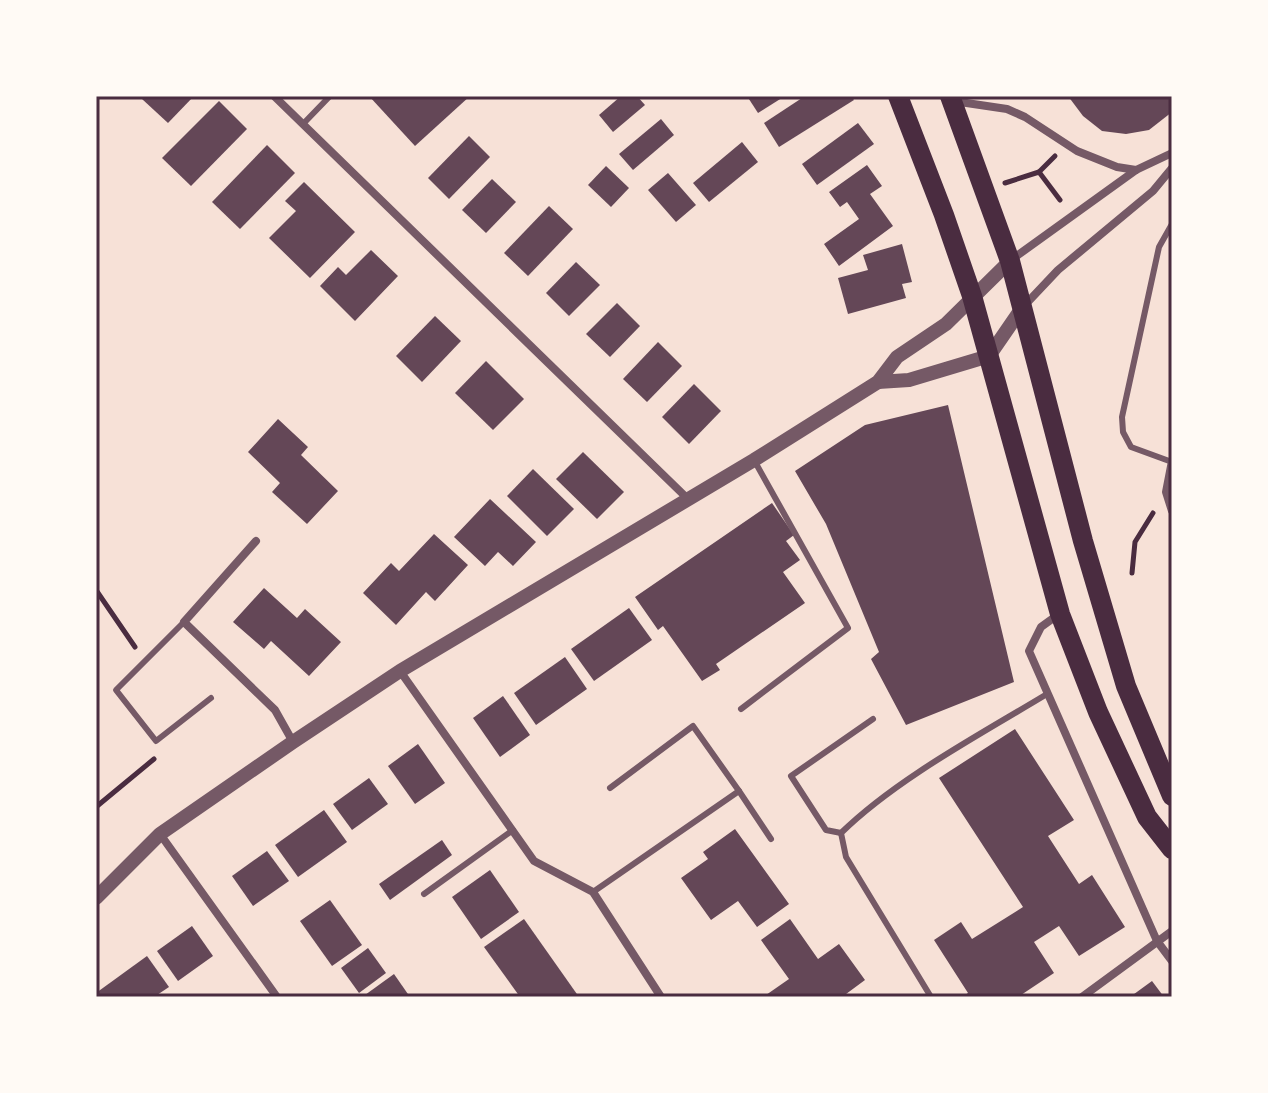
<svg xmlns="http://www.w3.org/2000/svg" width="1268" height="1093" font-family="Ubuntu,sans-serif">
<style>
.building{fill:#644757}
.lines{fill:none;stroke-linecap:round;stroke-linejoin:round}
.path{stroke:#4a2c40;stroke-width:5}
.service{stroke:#755966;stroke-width:6}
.minor{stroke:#755966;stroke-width:8}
.tertiary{stroke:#755966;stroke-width:14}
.primary{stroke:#4a2c40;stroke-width:20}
.neatline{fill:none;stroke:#4a2c40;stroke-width:3}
</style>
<rect width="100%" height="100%" fill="#f7e1d7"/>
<!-- building -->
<g class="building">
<polygon points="145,96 194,96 168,123 142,99"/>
<polygon points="369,96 470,96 415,146"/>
<polygon points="621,96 637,96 645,105 613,132 599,115"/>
<polygon points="747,96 785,96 758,113"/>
<polygon points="805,96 851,96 854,100 779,147 764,123"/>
<polygon points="1068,96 1172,96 1172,112 1149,130 1126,134 1102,131 1083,116"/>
<polygon points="219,101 247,129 191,186 162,158"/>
<polygon points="661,119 674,135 633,170 619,154"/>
<polygon points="858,123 874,144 817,185 802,164"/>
<polygon points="469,136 490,157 449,199 428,178"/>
<polygon points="742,142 758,162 709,202 693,183"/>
<polygon points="267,145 295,173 240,229 212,202"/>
<polygon points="867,165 882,186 870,194 893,226 839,266 824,244 859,219 847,202 840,207 829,192"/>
<polygon points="606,166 629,188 611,207 588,185"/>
<polygon points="668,173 696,205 676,222 648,190"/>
<polygon points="492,179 516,202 486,233 462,210"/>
<polygon points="304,182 355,232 310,278 269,238 296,211 285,201"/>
<polygon points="549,206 573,229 528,276 504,253"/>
<polygon points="902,244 912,282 902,284 906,298 848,314 838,278 868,270 863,255"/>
<polygon points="371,250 398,276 355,321 320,286 338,267 346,275"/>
<polygon points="576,262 600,285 569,316 546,293"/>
<polygon points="617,303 640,326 610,357 586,334"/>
<polygon points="435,316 461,341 422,382 396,356"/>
<polygon points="658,342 682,366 647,402 623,379"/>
<polygon points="486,361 524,399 493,430 455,393"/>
<polygon points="694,384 721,411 689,444 662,417"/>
<polygon points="948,405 1014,682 906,725 871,659 879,652 826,524 795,471 865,425"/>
<polygon points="278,419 308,447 301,455 338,491 307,524 272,492 280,483 248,452"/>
<polygon points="583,452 624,492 597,519 556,479"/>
<polygon points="533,469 574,509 547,536 507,496"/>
<polygon points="490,499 536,542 513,566 498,552 485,566 454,537"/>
<polygon points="772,503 794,535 786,541 800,560 783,572 805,603 716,664 720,670 702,681 663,626 658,630 635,597"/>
<polygon points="434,534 468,565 435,601 426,592 396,625 363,593 391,563 399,571"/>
<polygon points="264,588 297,618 305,609 341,642 309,676 271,641 264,649 233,622"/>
<polygon points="629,608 652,640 594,681 571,649"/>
<polygon points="565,657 587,689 536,725 514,693"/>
<polygon points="503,696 530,735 500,757 473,718"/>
<polygon points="1015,729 1074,820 1048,836 1079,884 1092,875 1125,927 1079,956 1059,926 1034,942 1054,973 1018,997 962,997 968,993 934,940 961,922 972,939 1023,907 939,778"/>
<polygon points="418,744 445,783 415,804 388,766"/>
<polygon points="369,778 388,804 352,830 333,804"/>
<polygon points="324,810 347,842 298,877 275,845"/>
<polygon points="735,829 789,904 757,927 738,901 711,920 681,878 708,859 703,852"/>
<polygon points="442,840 452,855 390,900 379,884"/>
<polygon points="267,851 289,881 253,906 232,876"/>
<polygon points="490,870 519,912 481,939 452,897"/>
<polygon points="330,900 362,945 332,966 300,921"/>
<polygon points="524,919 579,997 520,997 484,947"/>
<polygon points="790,919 818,959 839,944 865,980 842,997 768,997 766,995 789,979 761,940"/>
<polygon points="192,926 213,956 178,981 157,951"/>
<polygon points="368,948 386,973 359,993 341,968"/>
<polygon points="147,956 169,987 154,997 96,997 96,993"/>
<polygon points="394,974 410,997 366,997 365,995"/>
<polygon points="1152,981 1164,997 1130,997"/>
</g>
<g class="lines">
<!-- path -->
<g class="path">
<polyline points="1039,172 1055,156"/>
<polyline points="1005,183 1039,172 1060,200"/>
<polyline points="1132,573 1135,542 1153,513"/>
<polyline points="96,590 135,647"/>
<polyline points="96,807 154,759"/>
</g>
<!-- service -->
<g class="service">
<polyline points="303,124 330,96"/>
<polyline points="1172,462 1131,447 1123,432 1122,417 1159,247 1172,224"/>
<polyline points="184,622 116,690 156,741 211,698"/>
<polyline points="741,709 848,628 754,460"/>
<polyline points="739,791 771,839"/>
<polyline points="841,833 826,830 791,776 873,719"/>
<polyline points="593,892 739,791 693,726 610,788"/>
<polyline points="424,894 513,830"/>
<path d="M 931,997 L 846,857 L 841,833 C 896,779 981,734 1047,694"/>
</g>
<!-- minor -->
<g class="minor">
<polyline points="274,96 689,500"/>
<polyline points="953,101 1007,109 1025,117 1077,151 1117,167 1136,170"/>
<polyline points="1011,260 1136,170 1172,153"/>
<polyline points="1024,306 1058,270 1153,191 1172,168"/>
<polyline points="1172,461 1166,492 1172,511"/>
<polyline points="256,541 184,622 275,710 293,742"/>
<polyline points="1059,614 1041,627 1029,651 1157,941 1172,961"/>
<polyline points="400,671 534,861 593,892 661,997"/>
<polyline points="160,834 277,997"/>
<polyline points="1082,997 1172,931"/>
</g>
<!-- tertiary -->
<g class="tertiary">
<polyline points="878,382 909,380 989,356 1022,308"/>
<polyline points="96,898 160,834 293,742 400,671 754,460 878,382 897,357 946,324 1010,261"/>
</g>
<!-- primary -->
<g class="primary">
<polyline points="898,96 944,215 972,296 1060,614 1098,712 1147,817 1172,849"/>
<polyline points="950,96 1010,261 1083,541 1126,686 1172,796"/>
</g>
</g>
<!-- border -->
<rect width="1268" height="1093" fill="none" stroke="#fffaf5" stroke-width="196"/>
<rect x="98" y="98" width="1072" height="897" class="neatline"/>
</svg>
